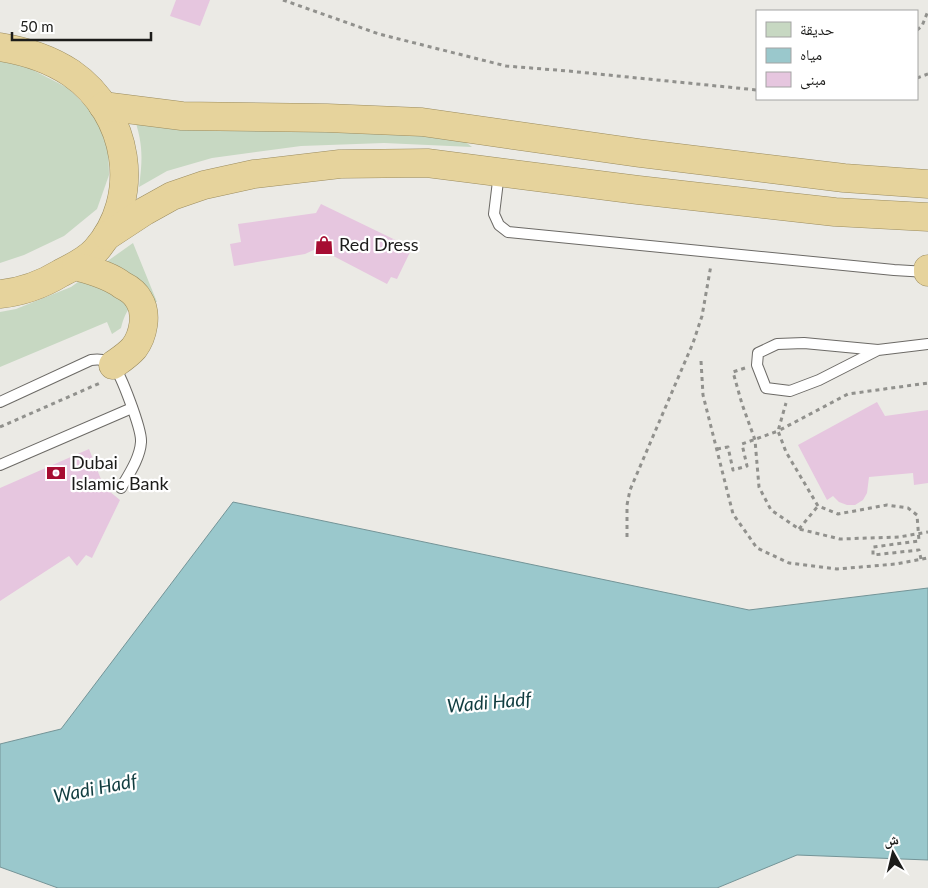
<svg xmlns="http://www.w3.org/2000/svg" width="928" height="888" font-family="Lato,'Noto Naskh Arabic',sans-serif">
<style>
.green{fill:#c7d8c2}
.water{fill:#9ac8cc;stroke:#749497}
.building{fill:#e6c6df}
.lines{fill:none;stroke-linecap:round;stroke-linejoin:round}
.service-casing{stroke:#6c6a66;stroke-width:12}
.trunk-casing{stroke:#9b8c5f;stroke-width:29}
.path{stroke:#91918d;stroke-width:3;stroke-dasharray:4 4;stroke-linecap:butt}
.service{stroke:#fff;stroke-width:10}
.trunk{stroke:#e6d39c;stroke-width:28}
.labels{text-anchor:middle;stroke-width:4.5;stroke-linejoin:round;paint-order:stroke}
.poi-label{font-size:18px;fill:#1c1c1a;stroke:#fff;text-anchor:start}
.water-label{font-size:19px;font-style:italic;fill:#103c3f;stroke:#fff}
</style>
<rect width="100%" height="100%" fill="#ebeae5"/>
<!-- green -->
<g class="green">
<polygon points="0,61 27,67 68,88 97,117 108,143 109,175 97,209 64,236 24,255 0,263"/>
<path d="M 133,114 L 374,128 L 463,140 L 472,147 L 384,143 L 301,146 L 212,158 L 167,171 L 139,187 C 143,157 143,143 133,114 Z"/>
<path d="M 133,243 L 157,302 C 133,299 127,306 121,328 L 112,334 L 107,322 L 0,367 L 0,312 L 16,309 L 71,287 Z"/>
</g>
<!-- water -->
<polygon class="water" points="233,502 749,610 928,588 928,860 797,855 717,888 58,888 0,867 0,744 61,729"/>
<!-- building -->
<g class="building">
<polygon points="176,0 210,0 200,26 170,16"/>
<polygon points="321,204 412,248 397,279 391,277 387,284 318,248 305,254 234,266 230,244 241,242 238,224 316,213"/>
<polygon points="877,402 885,416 928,410 928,483 914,485 913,473 869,477 867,493 863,500 855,505 847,505 839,502 833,496 827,500 798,445"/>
<polygon points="89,449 104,487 120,500 92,558 86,555 77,566 69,556 0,601 0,488"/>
</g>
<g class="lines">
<!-- service casing -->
<g class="service-casing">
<g id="service">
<polyline points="499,173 494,214 499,225 508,232 894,270 927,272"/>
<polyline points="878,350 819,380 790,391 766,388 757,365 758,353 777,344 804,343 878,350 928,344"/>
<path d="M 0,402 L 91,360 C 99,359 107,359 113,365 C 121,374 142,430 141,442 C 140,458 129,474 121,488"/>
<polyline points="0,465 132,408"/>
</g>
</g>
<!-- trunk casing -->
<g class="trunk-casing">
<g id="trunk">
<path d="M 0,47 C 25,51 50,59 71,73 C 129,113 143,197 96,250 C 87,260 73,267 61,273 C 43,284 21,292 0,294"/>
<polyline points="103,106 182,116 327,118 422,122 639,153 844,178 928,184"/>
<polyline points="107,236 145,211 172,196 204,185 254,174 340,164 427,163 638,190 835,212 928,217"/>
<path d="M 76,266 C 91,271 109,275 122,285 C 128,288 136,294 139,300 C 148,314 143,336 134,348 C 128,355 120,360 113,365"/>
<polyline points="928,272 928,269"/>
</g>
</g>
<!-- path -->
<g class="path">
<polyline points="283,0 379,34 506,66 568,71 757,90"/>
<polyline points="917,30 922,26 928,11"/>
<polyline points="917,78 928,74"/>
<polyline points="701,361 703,395 733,514 757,548 789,563 837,569 896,564 928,558"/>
<polyline points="745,368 733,372 742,404 755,440 759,487 771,510 799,529 840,539 899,537 928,532"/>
<polyline points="0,427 100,383"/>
<polyline points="717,449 728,447 733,470 747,466 742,444 778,431 786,403"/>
<polyline points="799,529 818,506"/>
<polyline points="627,537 627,505 630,490 693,343 702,316 711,265"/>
<polyline points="921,559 919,550 873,555 873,547 919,541 917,515 908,508 887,505 838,514 818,506 786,452 778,431 848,394 928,383"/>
</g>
<!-- service -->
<use href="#service" class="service"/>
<!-- trunk -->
<use href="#trunk" class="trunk"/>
</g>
<!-- icons -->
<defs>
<g id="shop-bare" transform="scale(1.5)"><path d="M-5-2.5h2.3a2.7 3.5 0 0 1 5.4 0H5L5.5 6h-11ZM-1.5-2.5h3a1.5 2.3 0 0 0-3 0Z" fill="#a60c32" stroke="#fff" stroke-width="2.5" paint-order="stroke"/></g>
<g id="bank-bare" transform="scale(1.5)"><path d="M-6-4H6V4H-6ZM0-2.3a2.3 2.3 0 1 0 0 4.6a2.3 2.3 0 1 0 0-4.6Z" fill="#a60c32" stroke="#fff" stroke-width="2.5" paint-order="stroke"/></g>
</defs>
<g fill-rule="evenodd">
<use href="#shop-bare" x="324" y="245"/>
<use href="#bank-bare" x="56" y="473"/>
</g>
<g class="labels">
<!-- poi labels -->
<g class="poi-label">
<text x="339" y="251">Red Dress</text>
<text x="71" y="469">Dubai<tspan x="71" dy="21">Islamic Bank</tspan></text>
</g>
<!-- water labels -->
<g class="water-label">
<text transform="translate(489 702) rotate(-5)" y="7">Wadi Hadf</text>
<text transform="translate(95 788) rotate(-11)" y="7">Wadi Hadf</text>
</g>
</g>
<!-- legend -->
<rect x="756" y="10" width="162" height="90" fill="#ffffff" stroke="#a4a4a3"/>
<rect x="766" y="22" width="25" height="15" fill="#c7d8c2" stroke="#a4a4a3"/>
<text x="800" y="35" font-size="15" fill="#1c1c1a">حديقة</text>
<rect x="766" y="48" width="25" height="15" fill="#9ac8cc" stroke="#a4a4a3"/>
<text x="800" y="60" font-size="15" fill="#1c1c1a">مياه</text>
<rect x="766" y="72" width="25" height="15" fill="#e6c6df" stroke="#a4a4a3"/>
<text x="800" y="85" font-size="15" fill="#1c1c1a">مبنى</text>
<!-- north arrow -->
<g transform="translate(893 853) rotate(352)" stroke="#ffffff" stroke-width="4" paint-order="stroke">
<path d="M0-4L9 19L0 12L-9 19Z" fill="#1c1c1a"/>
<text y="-8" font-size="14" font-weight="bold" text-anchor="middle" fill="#1c1c1a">ش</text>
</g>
<!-- scale -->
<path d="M12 32v8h139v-8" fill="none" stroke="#1c1c1a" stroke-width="2.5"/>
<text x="20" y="32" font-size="15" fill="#1c1c1a" stroke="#ffffff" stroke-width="4" paint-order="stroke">50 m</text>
</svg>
